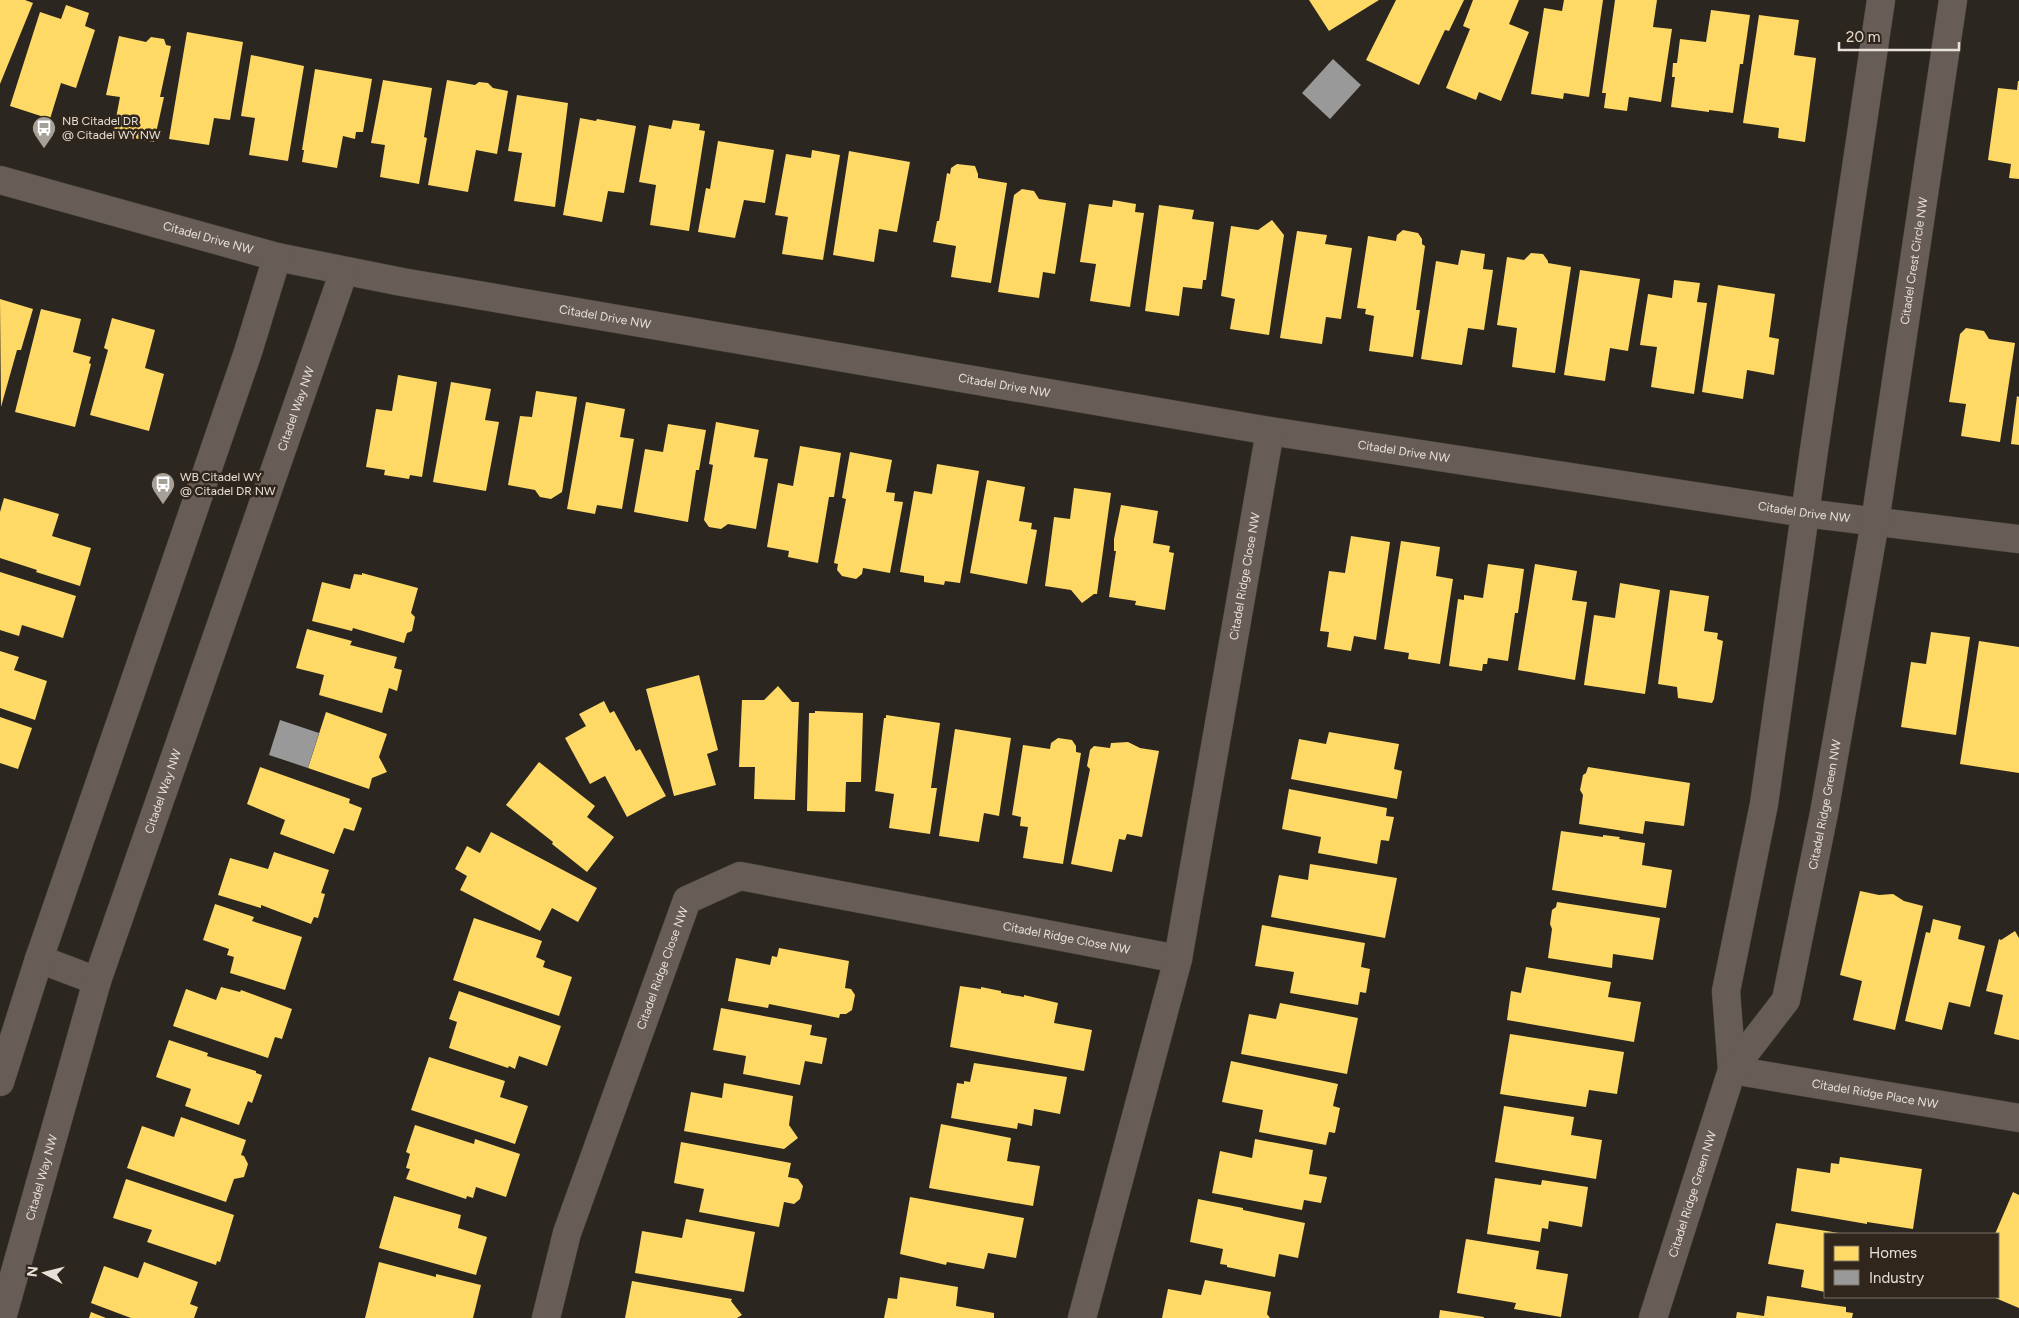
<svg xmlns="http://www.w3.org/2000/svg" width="2019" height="1318" font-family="Figtree,sans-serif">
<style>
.homes{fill:#ffd966}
.industry{fill:#999}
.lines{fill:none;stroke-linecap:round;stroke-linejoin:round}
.minor-casing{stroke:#48443e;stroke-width:29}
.minor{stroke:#685c57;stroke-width:28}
.labels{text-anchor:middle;stroke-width:5;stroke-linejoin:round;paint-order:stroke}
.poi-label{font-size:12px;fill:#e7e1d9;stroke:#30261b;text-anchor:start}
.street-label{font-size:12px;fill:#e7e1d9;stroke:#30261b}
</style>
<rect width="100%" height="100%" fill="#2b2620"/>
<!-- homes -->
<g class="homes">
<polygon points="0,0 25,0 33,3 0,84"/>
<polygon points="1309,0 1379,0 1329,31"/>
<polygon points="1396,0 1464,0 1449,31 1445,30 1419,85 1366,60"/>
<polygon points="1473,0 1519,0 1509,24 1529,32 1501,101 1479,92 1476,100 1446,88 1470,29 1463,26"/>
<polygon points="1564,0 1603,0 1589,97 1564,93 1563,99 1531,94 1544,8 1562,11"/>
<polygon points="1615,0 1657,0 1653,27 1672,29 1661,102 1629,97 1627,111 1604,108 1606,93 1602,93"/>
<polygon points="66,5 89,13 85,26 95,30 76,88 61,83 50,119 10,106 40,12 61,19"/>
<polygon points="1711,10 1750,15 1743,64 1740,64 1733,113 1709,110 1709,112 1671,107 1675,77 1672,77 1673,63 1677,63 1680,39 1706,42"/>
<polygon points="1759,15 1799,20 1794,55 1816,58 1805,142 1778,138 1779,128 1743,123"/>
<polygon points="187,32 243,42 230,120 214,118 209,145 169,139"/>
<polygon points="119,36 146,42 151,37 164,39 166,45 171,46 160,97 164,97 154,142 113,134 120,97 106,95"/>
<polygon points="251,55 304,66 288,161 249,155 255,118 241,116"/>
<polygon points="315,69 372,79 363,132 356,132 355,139 343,136 337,168 302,162 304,150 302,150"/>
<polygon points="383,80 432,88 424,137 427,138 419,184 380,177 385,145 371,143"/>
<polygon points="447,80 475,85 479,82 488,83 493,88 508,91 497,154 476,150 468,192 428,185"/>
<polygon points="2018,81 2019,81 2019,179 2009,178 2011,164 1988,160 1998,88 2017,90"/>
<polygon points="517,95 568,103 555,207 514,201 522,153 508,151"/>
<polygon points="580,118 596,121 597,119 636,126 624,193 608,191 602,222 563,215"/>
<polygon points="673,120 700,124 699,130 705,131 689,231 650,225 656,185 639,182 649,125 671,129"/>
<polygon points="718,141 774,150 765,203 744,200 735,238 698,232 706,188 710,189"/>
<polygon points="812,150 840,155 823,260 782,254 788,217 775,215 786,154 811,158"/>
<polygon points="849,151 910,162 897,232 879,229 874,262 833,255"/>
<polygon points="957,164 975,166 978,174 978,178 1007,183 991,283 951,277 956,246 933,242 937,221 939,221 947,173 950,174 951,168"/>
<polygon points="1022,189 1034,191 1039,199 1066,203 1055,274 1043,272 1039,298 998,292 1014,195"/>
<polygon points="1113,200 1136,204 1135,212 1144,213 1130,307 1090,301 1096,264 1080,262 1089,204 1112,207"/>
<polygon points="1159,205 1194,210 1192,219 1214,222 1206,280 1203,280 1202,289 1183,287 1179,316 1145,311"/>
<polygon points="1272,220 1284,235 1269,335 1230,329 1235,299 1221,296 1231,226 1258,230"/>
<polygon points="1403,230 1418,233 1422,239 1422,244 1425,246 1416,310 1420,310 1413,357 1369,351 1374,316 1365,314 1366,309 1357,308 1368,236 1396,241 1397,235"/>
<polygon points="1297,231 1327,235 1325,244 1352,248 1341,319 1326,317 1322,344 1280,338"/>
<polygon points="1461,250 1485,254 1483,269 1493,270 1484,330 1468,328 1462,365 1421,359 1436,261 1458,265"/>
<polygon points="1531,253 1543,254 1548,261 1548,263 1571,267 1555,373 1512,367 1517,328 1497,325 1507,257 1524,260"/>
<polygon points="1580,270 1640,279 1628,351 1610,348 1605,381 1564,375"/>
<polygon points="1674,280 1700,283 1697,302 1707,303 1694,394 1651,387 1657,347 1640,345 1648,294 1672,298"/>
<polygon points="1718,285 1775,294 1769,337 1779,339 1774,375 1747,370 1743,399 1702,392"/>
<polygon points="0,299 33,309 21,350 17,350 1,407"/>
<polygon points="41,309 81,319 73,352 91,357 89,363 91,364 75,427 15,412"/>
<polygon points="112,318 155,330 145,368 164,374 149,431 90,415 108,350 104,348"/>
<polygon points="1966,328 1984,331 1989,339 2015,343 2000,442 1961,436 1966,404 1949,402 1960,334"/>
<polygon points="398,375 437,382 422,477 410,475 409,479 384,475 385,470 366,467 376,409 392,411"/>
<polygon points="451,382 491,389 485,420 499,422 486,491 433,482"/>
<polygon points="536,391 577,397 562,492 551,499 540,497 535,490 508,485 520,416 532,417"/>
<polygon points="2017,396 2019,397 2019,445 2011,444"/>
<polygon points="586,402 625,409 620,437 634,439 622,509 597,505 595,514 567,509"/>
<polygon points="716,422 759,430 754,457 768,459 756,529 728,524 721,529 709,527 704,520 713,465 709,464"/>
<polygon points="668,424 706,430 699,470 696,470 688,522 634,512 645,449 663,452"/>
<polygon points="800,446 841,453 834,497 829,497 818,563 788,557 789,551 767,547 778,483 793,486"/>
<polygon points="850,452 892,460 886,492 895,493 894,501 903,502 890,573 863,568 862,574 856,579 842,576 837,570 838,564 834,563 846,499 842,498"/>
<polygon points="937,464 979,471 960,583 945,581 944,585 924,582 924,576 900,572 914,491 932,494"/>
<polygon points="987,480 1025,487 1019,521 1032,523 1031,529 1037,530 1027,584 970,573"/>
<polygon points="1074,488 1111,493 1097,594 1094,594 1082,603 1071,590 1045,586 1054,517 1070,519"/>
<polygon points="4,498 59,514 52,536 91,548 80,586 36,572 37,570 0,558 0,512"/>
<polygon points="1121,505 1158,511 1153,543 1170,546 1169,552 1174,553 1165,610 1135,605 1136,601 1109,597 1116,551 1114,551 1114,539"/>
<polygon points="1351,536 1390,542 1376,640 1354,636 1351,651 1327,647 1329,632 1320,631 1329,571 1345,573"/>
<polygon points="1401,541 1440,547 1436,576 1453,579 1440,664 1408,659 1409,653 1384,649"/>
<polygon points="1488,564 1524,569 1518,613 1515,613 1508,661 1488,658 1487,664 1483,664 1482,671 1449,666 1458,599 1464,600 1464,595 1483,598"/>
<polygon points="1535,564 1577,571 1572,600 1587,602 1575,680 1518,670"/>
<polygon points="0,572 76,596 63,638 22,625 19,636 0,630"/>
<polygon points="362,573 418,588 411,613 415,617 412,631 407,633 404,643 353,628 352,631 312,621 322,582 350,589 354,574 362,575"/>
<polygon points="1620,583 1660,590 1645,694 1584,685 1594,615 1615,618"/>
<polygon points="1670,590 1709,596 1704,631 1718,633 1717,639 1723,641 1714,699 1712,703 1678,698 1677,687 1658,684"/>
<polygon points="307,629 352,641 350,645 397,657 394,668 402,670 397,691 389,688 382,713 319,695 324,675 296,668"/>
<polygon points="1931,632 1970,637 1956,735 1901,727 1911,662 1926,664"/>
<polygon points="1979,641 2019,647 2019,773 1960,764"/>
<polygon points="0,651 19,657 14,670 47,681 35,720 0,708"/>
<polygon points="699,675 718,750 707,754 716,785 674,796 646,689"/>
<polygon points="778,686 792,702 799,702 795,800 754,799 755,767 739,767 742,700 764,700"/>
<polygon points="604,701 610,713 614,711 636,751 640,749 666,796 627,817 605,776 590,784 565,738 586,726 579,714"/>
<polygon points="815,711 863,713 861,782 846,782 845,812 807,811 809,713 815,713"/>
<polygon points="326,712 387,734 379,757 387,772 372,778 369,789 308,768"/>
<polygon points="886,715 940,723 931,788 937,788 930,834 889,828 894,794 875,791 884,718 886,718"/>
<polygon points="0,717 32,728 18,769 0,763"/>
<polygon points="955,729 1011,738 999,816 984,813 979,842 939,836"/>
<polygon points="1329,732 1399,744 1394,769 1402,771 1397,799 1291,779 1299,739 1326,744"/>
<polygon points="1058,738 1072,740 1076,746 1076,752 1081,753 1063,864 1023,858 1028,827 1020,826 1021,817 1012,815 1023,745 1050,749 1051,743"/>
<polygon points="1128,742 1140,748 1159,751 1142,837 1127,834 1125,840 1119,839 1112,872 1071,864 1090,769 1087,766 1090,750 1094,746 1110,748 1111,743"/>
<polygon points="539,762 595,806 587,817 614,837 587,872 552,844 553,842 506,805"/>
<polygon points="260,767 350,799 349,803 362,808 354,831 344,828 334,854 280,834 285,820 247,804"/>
<polygon points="1588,767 1690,783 1684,826 1645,821 1643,834 1579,824 1583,795 1580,790 1583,775 1586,773"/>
<polygon points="1289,789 1387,808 1386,816 1394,817 1389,841 1381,840 1377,864 1318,853 1321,837 1282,829"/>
<polygon points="1561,831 1603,837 1603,835 1620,837 1619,839 1645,843 1642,865 1672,870 1666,908 1552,890"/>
<polygon points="491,832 597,888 578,922 552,908 540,931 460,890 467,876 455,869 467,846 480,853"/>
<polygon points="274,852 329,870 321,893 325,894 318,918 314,917 311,924 261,905 261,908 218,895 230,858 268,869"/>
<polygon points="1310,864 1397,878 1385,938 1271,917 1279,875 1308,880"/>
<polygon points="1860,891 1879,895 1893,894 1904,901 1923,906 1895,1030 1853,1020 1862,981 1840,975"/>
<polygon points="1557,902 1660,918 1653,960 1613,954 1612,968 1548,958 1552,929 1550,924 1552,910 1556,907"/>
<polygon points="215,904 254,917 252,921 302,937 285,990 230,973 234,957 227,955 229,949 203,940"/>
<polygon points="474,918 542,941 536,957 545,961 543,967 572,977 559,1016 453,980"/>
<polygon points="1933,919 1961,926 1958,939 1985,946 1970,1007 1949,1002 1942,1030 1905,1021 1926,932 1930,933"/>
<polygon points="1262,925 1365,943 1361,967 1370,969 1366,993 1360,992 1358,1005 1290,993 1294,972 1255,966"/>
<polygon points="2015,931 2019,938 2019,1040 1994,1034 2003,995 1986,991 1999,939 2001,940"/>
<polygon points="779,948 849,961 845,988 851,989 855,995 852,1010 846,1014 840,1014 839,1018 769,1004 768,1008 728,1001 736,958 770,965 772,956 777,957"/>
<polygon points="1526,967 1611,982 1608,997 1641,1002 1634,1042 1507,1020 1511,991 1521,993"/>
<polygon points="960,986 981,989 981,987 1001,991 1001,993 1024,997 1024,995 1058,1003 1054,1023 1092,1030 1084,1071 950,1047"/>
<polygon points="221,987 240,992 241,990 292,1009 282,1039 275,1037 268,1058 173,1026 186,989 216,1000"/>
<polygon points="459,991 561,1026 547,1066 519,1056 515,1069 509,1066 508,1068 449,1048 457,1022 449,1019"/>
<polygon points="1280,1003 1358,1018 1347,1074 1241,1054 1249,1014 1276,1019"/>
<polygon points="721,1008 812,1025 810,1035 827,1038 822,1064 805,1061 800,1085 743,1074 746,1056 713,1050"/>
<polygon points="1510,1034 1624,1052 1617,1094 1589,1090 1586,1107 1500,1094"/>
<polygon points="169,1040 208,1053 207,1056 256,1071 256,1073 262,1075 252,1103 248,1101 239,1125 185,1106 191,1089 156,1077"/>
<polygon points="429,1057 505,1081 500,1097 528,1106 515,1144 411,1110"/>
<polygon points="1231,1061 1338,1084 1333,1106 1340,1108 1335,1133 1329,1132 1326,1145 1259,1132 1263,1110 1222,1102"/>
<polygon points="974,1063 1067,1077 1060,1114 1034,1109 1032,1126 1018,1123 1017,1129 951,1118 957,1083 964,1084 964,1081 970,1082"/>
<polygon points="724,1083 793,1096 789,1125 798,1138 784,1149 684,1131 691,1092 722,1098"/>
<polygon points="1504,1106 1574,1117 1571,1135 1602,1140 1596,1179 1495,1162"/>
<polygon points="181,1117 246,1140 241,1155 244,1156 248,1164 244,1177 234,1179 226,1202 127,1168 142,1126 174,1137"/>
<polygon points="941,1124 1011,1138 1007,1161 1040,1166 1033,1206 929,1188"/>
<polygon points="415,1125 474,1144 475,1139 520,1154 506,1197 476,1187 473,1198 467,1196 466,1199 406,1179 410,1169 406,1168 410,1154 406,1152"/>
<polygon points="1255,1139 1313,1150 1309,1174 1327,1177 1321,1203 1304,1200 1302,1210 1212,1193 1220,1151 1252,1158"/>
<polygon points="681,1142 791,1163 788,1177 798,1179 803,1186 800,1199 794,1204 784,1202 779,1227 699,1212 704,1189 674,1183"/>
<polygon points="1840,1157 1922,1169 1913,1229 1867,1222 1867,1224 1791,1211 1797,1168 1830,1173 1831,1163 1839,1164"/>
<polygon points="1495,1178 1541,1185 1542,1180 1588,1187 1582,1227 1549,1221 1548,1229 1542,1228 1540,1242 1487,1234"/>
<polygon points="126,1179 234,1215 220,1262 217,1261 216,1265 147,1242 152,1230 113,1218"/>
<polygon points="2013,1192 2019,1195 2019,1308 1993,1297 1998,1297 1998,1234 1995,1234"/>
<polygon points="394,1196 461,1215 458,1228 487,1237 476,1275 379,1248"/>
<polygon points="910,1197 1024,1218 1016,1258 988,1253 984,1269 947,1262 946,1265 900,1254"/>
<polygon points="1198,1199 1243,1208 1243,1210 1305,1223 1298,1258 1279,1254 1275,1277 1227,1267 1227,1265 1220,1264 1223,1249 1190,1242"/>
<polygon points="686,1219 755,1232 744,1292 635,1273 642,1231 682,1238"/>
<polygon points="1776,1223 1839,1233 1825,1234 1825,1292 1801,1287 1804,1270 1768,1264"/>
<polygon points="1466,1239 1539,1251 1536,1269 1568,1274 1561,1317 1514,1309 1516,1303 1457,1293"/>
<polygon points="144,1262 198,1282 190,1304 198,1307 194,1318 131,1318 91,1303 104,1266 138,1278"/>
<polygon points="379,1262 436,1277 436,1274 481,1285 473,1318 365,1318"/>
<polygon points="900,1277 958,1287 956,1306 994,1313 994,1318 884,1318 888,1298 897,1299"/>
<polygon points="1205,1280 1271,1292 1267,1314 1270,1318 1162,1318 1168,1289 1201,1295"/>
<polygon points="632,1281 732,1299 731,1301 742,1315 737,1318 625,1318"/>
<polygon points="1767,1296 1846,1307 1846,1312 1853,1313 1852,1318 1736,1318 1737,1312 1764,1316"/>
<polygon points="1440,1310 1484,1317 1484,1318 1439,1318"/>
<polygon points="91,1312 106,1318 89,1318"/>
</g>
<!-- industry -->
<g class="industry">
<polygon points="1333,59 1361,85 1330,119 1302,93"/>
<polygon points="280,720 319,733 308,768 269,755"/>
</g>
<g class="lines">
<!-- minor casing -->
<g class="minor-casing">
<g id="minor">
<path id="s1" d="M 0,180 L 277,257 L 402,282 L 1270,431 L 1805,513 L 2019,539"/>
<polyline points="39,959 97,981"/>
<polyline points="1732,1070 1726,991 1764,804 1814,450 1881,0"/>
<path id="s2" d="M 1732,1070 L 2019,1118"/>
<polyline points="0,1082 39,959 248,352 277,257"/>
<path id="s3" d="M 2,1318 L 97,981 L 344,271"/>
<path id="s4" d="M 546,1318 L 567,1233 L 687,900 L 740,876 L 1178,959"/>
<path id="s5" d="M 1082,1318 L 1178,959 L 1270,431"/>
<path id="s6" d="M 1653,1318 L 1732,1070 L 1786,1000 L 1824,813 L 1875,522 L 1953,0"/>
</g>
</g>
<!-- minor -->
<use href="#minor" class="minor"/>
</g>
<!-- icons -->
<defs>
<g id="bus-pin" transform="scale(1.25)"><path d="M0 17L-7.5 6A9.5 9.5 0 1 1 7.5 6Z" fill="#a5a098" stroke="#30261b"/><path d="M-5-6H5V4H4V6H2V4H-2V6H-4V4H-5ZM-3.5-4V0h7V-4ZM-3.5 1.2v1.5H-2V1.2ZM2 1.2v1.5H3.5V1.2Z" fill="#fff"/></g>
</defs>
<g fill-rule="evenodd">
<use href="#bus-pin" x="44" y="128"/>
<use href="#bus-pin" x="163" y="484"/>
</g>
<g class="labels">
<!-- poi labels -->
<g class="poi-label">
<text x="62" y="125">NB Citadel DR<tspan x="62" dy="14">@ Citadel WY NW</tspan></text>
<text x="180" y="481">WB Citadel WY<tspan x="180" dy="14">@ Citadel DR NW</tspan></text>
</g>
<!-- street labels -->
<g class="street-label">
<text dy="4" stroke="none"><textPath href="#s1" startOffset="216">Citadel Drive NW</textPath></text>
<text dy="4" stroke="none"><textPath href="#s6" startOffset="1099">Citadel Crest Circle NW</textPath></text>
<text dy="4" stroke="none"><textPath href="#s1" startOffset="621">Citadel Drive NW</textPath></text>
<text dy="4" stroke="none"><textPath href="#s1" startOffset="1026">Citadel Drive NW</textPath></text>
<text dy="4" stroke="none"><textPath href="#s3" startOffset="956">Citadel Way NW</textPath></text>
<text dy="4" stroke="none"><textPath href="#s1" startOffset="1431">Citadel Drive NW</textPath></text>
<text dy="4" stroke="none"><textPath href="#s1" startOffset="1836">Citadel Drive NW</textPath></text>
<text dy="4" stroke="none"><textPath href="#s5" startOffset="760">Citadel Ridge Close NW</textPath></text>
<text dy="4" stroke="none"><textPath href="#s3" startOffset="551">Citadel Way NW</textPath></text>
<text dy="4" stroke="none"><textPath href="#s6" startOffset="548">Citadel Ridge Green NW</textPath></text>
<text dy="4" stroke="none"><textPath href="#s4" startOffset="832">Citadel Ridge Close NW</textPath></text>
<text dy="4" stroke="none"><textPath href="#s4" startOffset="369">Citadel Ridge Close NW</textPath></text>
<text dy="4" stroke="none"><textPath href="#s2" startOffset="145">Citadel Ridge Place NW</textPath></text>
<text dy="4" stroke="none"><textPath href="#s3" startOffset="146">Citadel Way NW</textPath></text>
<text dy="4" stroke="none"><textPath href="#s6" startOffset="130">Citadel Ridge Green NW</textPath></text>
</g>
</g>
<!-- legend -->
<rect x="1824" y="1233" width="175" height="65" fill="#30261b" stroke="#797167"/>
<rect x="1834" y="1246" width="25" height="15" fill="#ffd966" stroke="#797167"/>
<text x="1869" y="1258" font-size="15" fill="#e7e1d9">Homes</text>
<rect x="1834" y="1270" width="25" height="15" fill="#999999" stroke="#797167"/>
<text x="1869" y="1283" font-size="15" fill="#e7e1d9">Industry</text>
<!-- north arrow -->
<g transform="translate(45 1273) rotate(277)" stroke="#30261b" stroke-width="4" paint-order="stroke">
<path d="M0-4L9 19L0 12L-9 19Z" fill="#e7e1d9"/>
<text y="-8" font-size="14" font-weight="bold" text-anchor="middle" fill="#e7e1d9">N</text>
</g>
<!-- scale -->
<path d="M1839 42v8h120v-8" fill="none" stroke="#e7e1d9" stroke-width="2.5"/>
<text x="1846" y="42" font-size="15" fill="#e7e1d9" stroke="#30261b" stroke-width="4" paint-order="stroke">20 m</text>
</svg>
